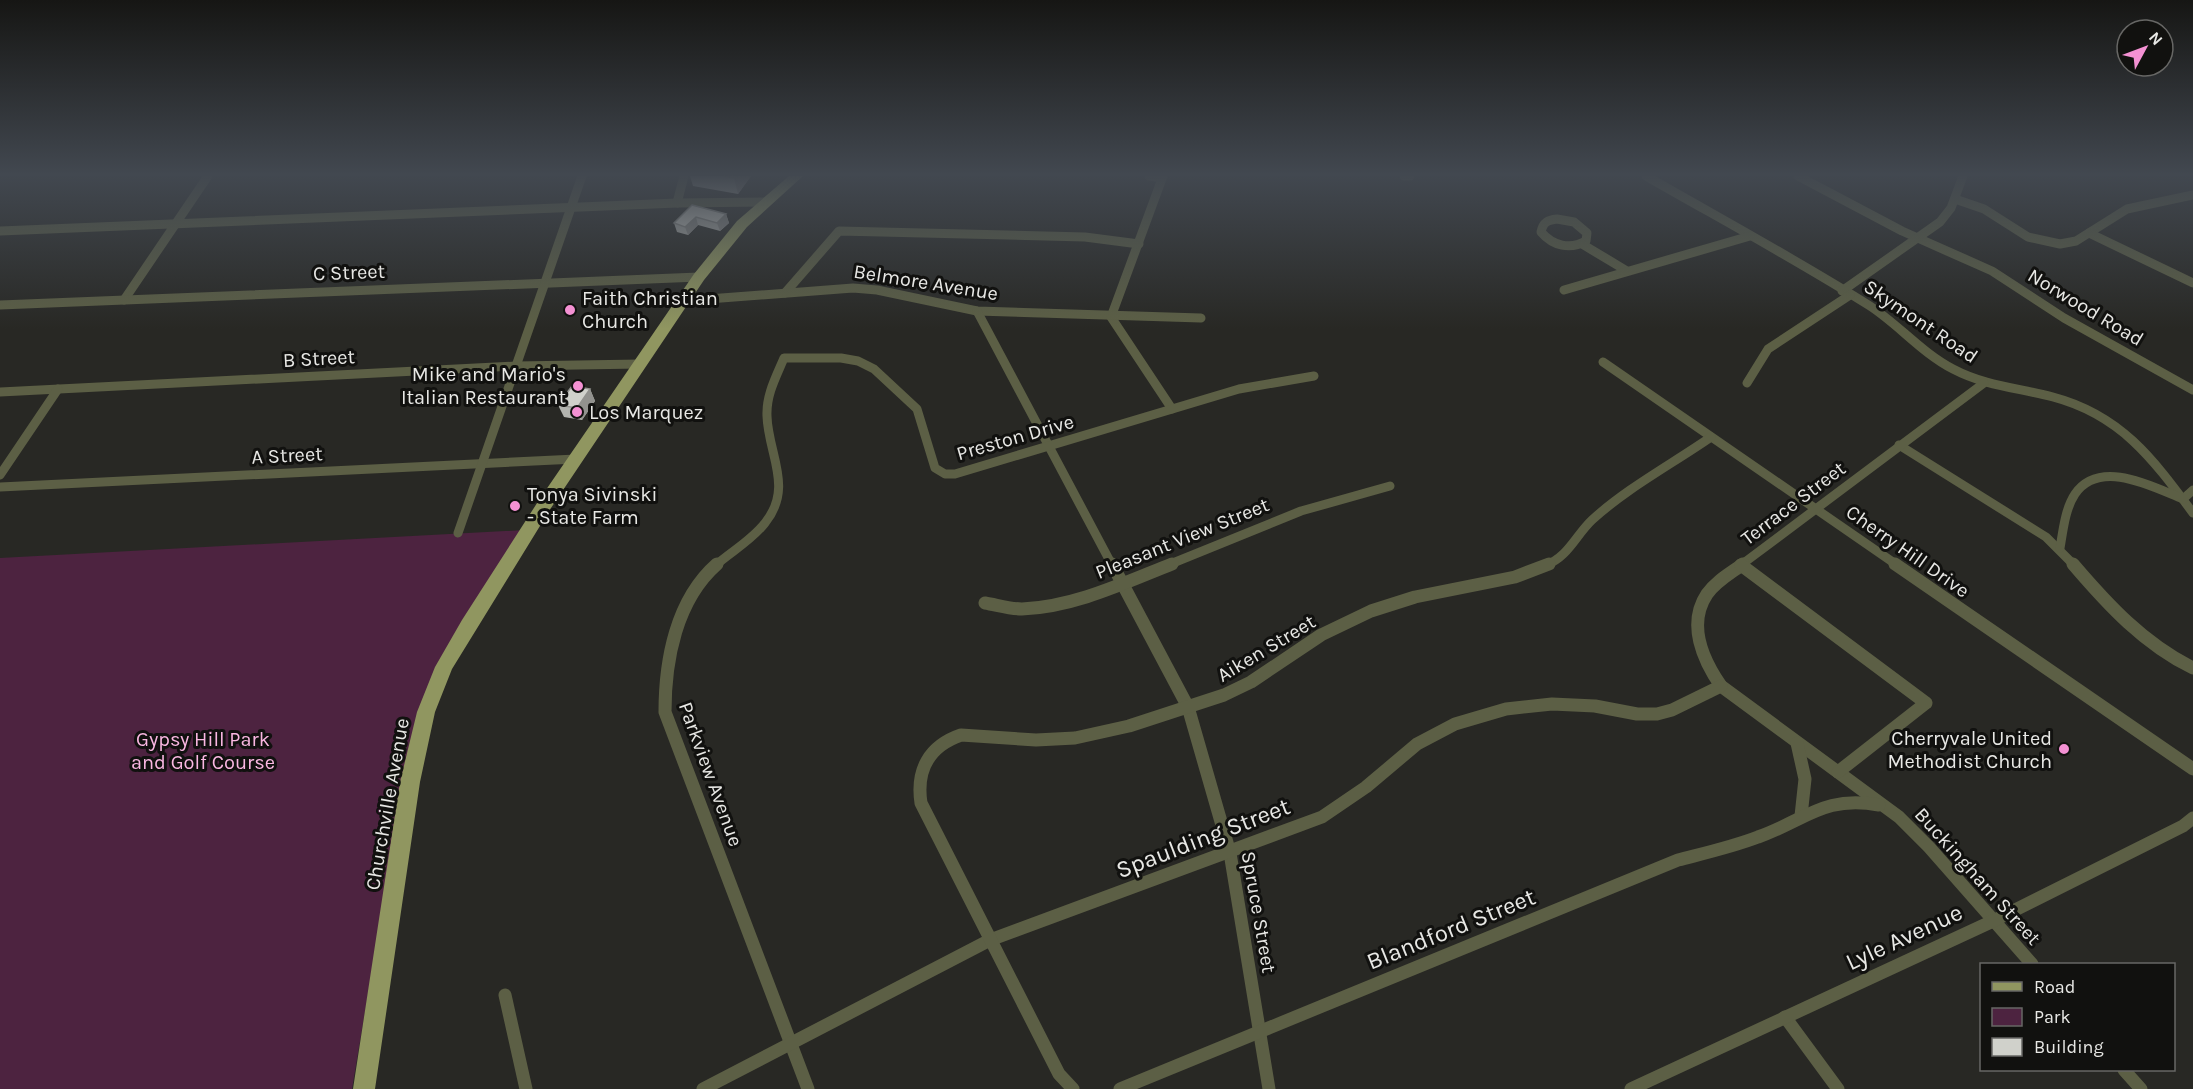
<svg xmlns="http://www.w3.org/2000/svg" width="2193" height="1089" font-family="Karla,sans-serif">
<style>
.green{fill:#4d2340}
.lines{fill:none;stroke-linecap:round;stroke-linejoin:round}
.minor-far1{stroke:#5c5f45;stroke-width:9}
.minor{stroke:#5c5f45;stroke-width:13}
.primary{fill:#909660;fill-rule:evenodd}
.wall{fill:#b3b4af}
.shaded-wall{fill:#92928e}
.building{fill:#d0d1cb;stroke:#92928e;stroke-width:1.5}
.poi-dot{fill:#f491d3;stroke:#11110f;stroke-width:2}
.labels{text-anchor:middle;stroke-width:6;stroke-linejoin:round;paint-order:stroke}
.street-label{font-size:20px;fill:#e8e8e5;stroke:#11110f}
.poi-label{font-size:20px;fill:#e8e8e5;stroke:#11110f;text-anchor:start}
.park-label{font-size:20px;fill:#fab7e2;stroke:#11110f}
.near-street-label{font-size:24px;fill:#e8e8e5;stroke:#11110f}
</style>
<rect width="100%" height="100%" fill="#282824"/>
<!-- green -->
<polygon class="green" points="525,530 472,610 404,779 352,1089 0,1089 0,558"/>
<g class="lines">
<!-- minor-far1 -->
<g class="minor-far1">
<polyline points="1149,176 1162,178"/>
<polyline points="1163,176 1111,317 1172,409"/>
<polyline points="1404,176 1410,176"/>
<path d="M 1646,176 C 1721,219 1797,260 1870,306 C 1899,325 1922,353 1953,369 C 1985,386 2019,388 2053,397 C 2121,415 2153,459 2193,513"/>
<polyline points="1798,176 1902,231 1992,271 2064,318 2193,390"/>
<polyline points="1955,199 1984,209 2028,237 2060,244 2076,241 2127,209 2193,195"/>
<polyline points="677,203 684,176"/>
<path d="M 1557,219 L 1574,222 L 1587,233 L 1586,241 C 1570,250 1553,246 1541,232 C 1543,222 1548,220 1557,219 Z"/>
<polyline points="0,231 677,203 765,202"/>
<polyline points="2089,233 2193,283"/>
<polyline points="1582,244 1627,271"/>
<polyline points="1564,290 1750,236"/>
<polyline points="1842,291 1940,222 1951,208 1963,176"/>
<polyline points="785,293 839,231 1085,237 1139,244"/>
<polyline points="124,300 208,176"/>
<polyline points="682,301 853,288 877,290 977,311 1201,318"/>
<polyline points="0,305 699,277"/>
<polyline points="977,311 1112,565"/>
<polyline points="1603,362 1897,565"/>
<polyline points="1747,383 1768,349 1850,295"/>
<polyline points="0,392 516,366 640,364"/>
<polyline points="1899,445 2046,537 2074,565"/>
<polyline points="0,475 58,389"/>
<polyline points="0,487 576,459"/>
<polyline points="458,533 582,176"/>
<path d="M 2060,548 C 2063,531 2065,509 2075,494 C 2100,458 2153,487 2183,499 L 2193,490"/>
<path d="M 716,565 C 732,551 752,540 765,523 C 794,487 768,454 767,416 C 766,395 776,377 784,358 L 841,358 L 858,361 L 874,369 L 917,409 L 935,468 L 945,474 L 955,474 L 1239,389 L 1314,376"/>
<polyline points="1168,565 1301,511 1390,486"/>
<path d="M 1546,565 C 1568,557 1576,535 1592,520 C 1627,488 1672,464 1711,437"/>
<polyline points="1741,565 1984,383"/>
</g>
<!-- minor -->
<g class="minor">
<path d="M 717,564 C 676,600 665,660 665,712 L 808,1089"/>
<polyline points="1112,564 1188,707 1230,853 1269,1089"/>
<path d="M 1743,564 C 1731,573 1716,581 1707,594 C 1687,624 1703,660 1721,686 L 1899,817 L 1929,847 L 2032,964"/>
<polyline points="1895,564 2193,769"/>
<path d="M 2073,564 C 2108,605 2144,644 2193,668"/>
<polyline points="1741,565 1926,703 1838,772"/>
<path d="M 985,603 C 997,605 1010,609 1022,609 C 1074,607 1124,583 1172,564"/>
<polyline points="1797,743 1805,779 1801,816"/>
<polyline points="505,995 526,1089"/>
<polyline points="1785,1017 1838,1089"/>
<polyline points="2124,1070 2141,1089"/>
<polyline points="703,1089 990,940 1322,817 1366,787 1417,744 1455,724 1506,709 1552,704 1595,706 1637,714 1657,714 1672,710 1721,686"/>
<path d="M 1073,1089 L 1059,1074 L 921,803 C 916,770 929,746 961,735 L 1036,740 L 1075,738 L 1129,726 L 1224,695 L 1251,682 L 1321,635 L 1371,611 L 1415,597 L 1515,577 L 1549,564"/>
<path d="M 1120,1089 L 1678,860 C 1705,853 1732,847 1758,837 C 1806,820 1824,795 1879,805"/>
<polyline points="1631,1089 1993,921 2183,826 2193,818"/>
</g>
<!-- primary -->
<polygon class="primary" points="789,176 803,176 747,227 704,280 551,508 452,669 435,712 420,782 375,1089 353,1089 400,782 417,712 435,667 462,620 539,500 694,274 737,221"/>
</g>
<!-- wall -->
<g class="wall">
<polygon points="690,176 751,176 738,194 693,186"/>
<polygon points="692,205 726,214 729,223 720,231 698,225 688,235 677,232 674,223"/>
<polygon points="590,389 595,401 582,420 564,417 558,405"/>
</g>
<!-- shaded-wall -->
<g class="shaded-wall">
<polygon points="735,176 751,176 738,194 734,178"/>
<polygon points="726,214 729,223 720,231 717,223"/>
<polygon points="696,217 698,225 688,235 685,227"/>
<polygon points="590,389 595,401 582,420 577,408"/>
</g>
<!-- building -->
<g class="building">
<polygon points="722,176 735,176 734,178"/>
<polygon points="692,205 726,214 717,223 696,217 685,227 674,223"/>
<polygon points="572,386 590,389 577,408 558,405"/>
</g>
<!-- sky -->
<linearGradient id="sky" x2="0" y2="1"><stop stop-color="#161614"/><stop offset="0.53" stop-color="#424850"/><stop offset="1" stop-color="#424850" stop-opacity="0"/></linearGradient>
<rect width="2193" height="329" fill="url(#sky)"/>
<!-- markers -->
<g class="poi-dot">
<circle cx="570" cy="310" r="6"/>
<circle cx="578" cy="386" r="6"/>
<circle cx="577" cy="412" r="6"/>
<circle cx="515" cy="506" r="6"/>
<circle cx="2064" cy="749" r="6"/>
</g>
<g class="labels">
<!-- street labels -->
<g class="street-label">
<text transform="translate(349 272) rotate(-2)" y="7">C Street</text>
<text transform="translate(926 282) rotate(9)" y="7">Belmore Avenue</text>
<text transform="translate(2086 307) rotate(31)" y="7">Norwood Road</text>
<text transform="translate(1921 321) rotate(34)" y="7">Skymont Road</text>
<text transform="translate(319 358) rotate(-3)" y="7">B Street</text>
<text transform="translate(1015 437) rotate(-16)" y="7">Preston Drive</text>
<text transform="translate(287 455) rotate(-3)" y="7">A Street</text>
<text transform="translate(1793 503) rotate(-37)" y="7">Terrace Street</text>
<text transform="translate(1182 538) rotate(-22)" y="7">Pleasant View Street</text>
<text transform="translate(1908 551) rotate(35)" y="7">Cherry Hill Drive</text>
<text transform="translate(1266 648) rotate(-31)" y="7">Aiken Street</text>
<text transform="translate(711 774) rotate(70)" y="7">Parkview Avenue</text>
<text transform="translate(387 804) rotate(-80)" y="7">Churchville Avenue</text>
<text transform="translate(1978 876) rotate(48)" y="7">Buckingham Street</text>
<text transform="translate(1259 912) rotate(80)" y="7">Spruce Street</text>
</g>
<!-- poi labels -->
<g class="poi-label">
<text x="582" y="305">Faith Christian<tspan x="582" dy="23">Church</tspan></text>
<text x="566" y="381" text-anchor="end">Mike and Mario's<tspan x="566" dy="23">Italian Restaurant</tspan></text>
<text x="589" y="419">Los Marquez</text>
<text x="527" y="501">Tonya Sivinski<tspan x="527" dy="23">- State Farm</tspan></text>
<text x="2052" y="745" text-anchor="end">Cherryvale United<tspan x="2052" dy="23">Methodist Church</tspan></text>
</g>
<!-- park labels -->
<g class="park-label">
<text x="203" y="746">Gypsy Hill Park<tspan x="203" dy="23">and Golf Course</tspan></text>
</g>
<!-- near-street labels -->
<g class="near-street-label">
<text transform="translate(1203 838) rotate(-21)" y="8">Spaulding Street</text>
<text transform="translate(1451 929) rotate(-22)" y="8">Blandford Street</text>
<text transform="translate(1904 937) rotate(-25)" y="8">Lyle Avenue</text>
</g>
</g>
<!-- legend -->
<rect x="1980" y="963" width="195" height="108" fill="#11110f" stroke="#676765" stroke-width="1.5"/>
<rect x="1992" y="982" width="30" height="9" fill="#909660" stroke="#676765" stroke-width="1.5"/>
<text x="2034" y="993" font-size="18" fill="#e8e8e5">Road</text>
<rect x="1992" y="1008" width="30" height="18" fill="#4d2340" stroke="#676765" stroke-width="1.5"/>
<text x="2034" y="1023" font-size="18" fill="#e8e8e5">Park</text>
<rect x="1992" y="1038" width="30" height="18" fill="#d0d1cb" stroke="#676765" stroke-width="1.5"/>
<text x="2034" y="1053" font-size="18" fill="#e8e8e5">Building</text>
<!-- north arrow -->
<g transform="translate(2145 48) rotate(49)"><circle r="28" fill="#11110f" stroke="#676765" stroke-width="1.5"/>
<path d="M0-4.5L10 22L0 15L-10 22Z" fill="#f491d3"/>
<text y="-9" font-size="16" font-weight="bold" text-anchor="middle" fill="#e8e8e5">N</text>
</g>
</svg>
